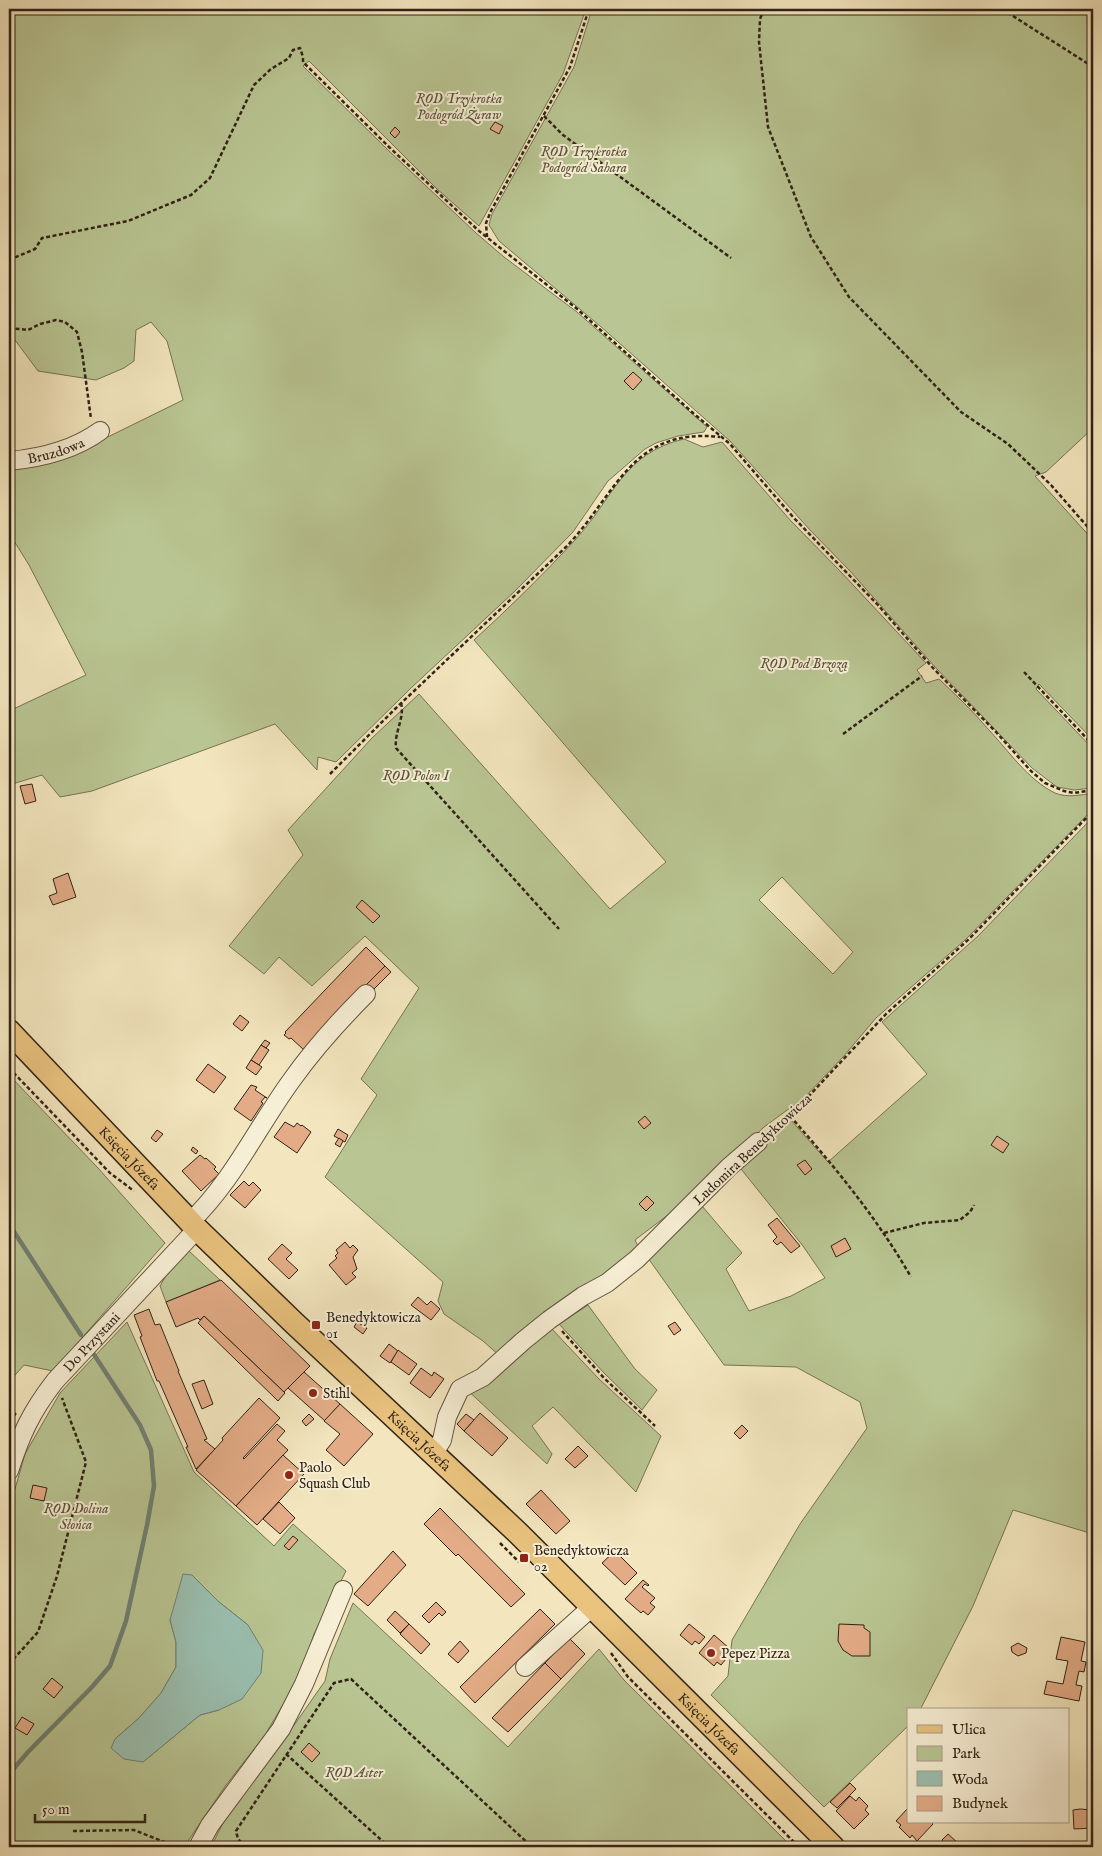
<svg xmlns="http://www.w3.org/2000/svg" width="1102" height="1856" font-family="'IM FELL English',serif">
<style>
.green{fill:#b9c693;stroke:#747454;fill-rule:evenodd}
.water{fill:#9bc0b1;stroke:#708173}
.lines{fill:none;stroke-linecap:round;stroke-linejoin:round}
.stream{stroke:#708173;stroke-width:4.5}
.building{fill:#e3ac86;stroke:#302215}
.minor-casing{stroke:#61533f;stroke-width:20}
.major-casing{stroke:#302215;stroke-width:25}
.path{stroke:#302215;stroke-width:2.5;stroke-dasharray:4 2.5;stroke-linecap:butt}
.minor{stroke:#f7efd5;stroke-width:18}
.major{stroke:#eac37f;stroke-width:22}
.poi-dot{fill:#8f2418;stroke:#f7efd5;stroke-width:2}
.labels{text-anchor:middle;stroke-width:4;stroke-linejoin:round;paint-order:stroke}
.park-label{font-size:14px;font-style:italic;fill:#59533b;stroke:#f7efd5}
.street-label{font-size:14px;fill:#302215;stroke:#f7efd5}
.poi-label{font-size:14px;fill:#302215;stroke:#f7efd5;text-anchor:start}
</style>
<rect width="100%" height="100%" fill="#f3e6be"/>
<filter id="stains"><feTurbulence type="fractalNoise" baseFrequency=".004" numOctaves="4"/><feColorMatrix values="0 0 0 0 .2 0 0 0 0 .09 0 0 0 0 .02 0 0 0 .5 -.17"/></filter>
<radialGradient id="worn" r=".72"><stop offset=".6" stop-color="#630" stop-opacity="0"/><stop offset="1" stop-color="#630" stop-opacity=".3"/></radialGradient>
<!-- green -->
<g class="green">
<polygon points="9,9 586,9 563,74 479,226 437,189 309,61 303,66 388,150 476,233 504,257 577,312 707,427 704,432 678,436 656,443 645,449 608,481 573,532 515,591 410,689 336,762 318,757 317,770 275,724 92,791 60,797 42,775 9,785 9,711 86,675 29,565 9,533 9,466 65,458 183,400 167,341 151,322 136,330 134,361 124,368 96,380 38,371 12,336 9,338"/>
<polygon points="592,9 1093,9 1093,428 1046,472 1035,476 1093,540 1093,740 1039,684 1036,689 1093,749 1093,788 1074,790 1057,787 1032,768 935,667 850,571 810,530 730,441 600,326 499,241 489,225 492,214 574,67"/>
<path d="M 684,439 L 703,447 L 722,442 L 791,521 L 840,571 L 926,663 L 917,670 L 926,683 L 939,679 C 956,695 973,711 988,729 C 1008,750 1028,780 1055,793 C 1067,798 1081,795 1093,793 L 1093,809 L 965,940 L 876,1018 L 843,1057 L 805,1097 L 764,1127 L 685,1202 L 635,1240 L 639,1248 L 500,1356 L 483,1341 L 444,1314 L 438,1301 L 443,1282 L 325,1177 L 377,1095 L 361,1079 L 419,988 L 365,936 L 312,986 L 279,957 L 264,974 L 229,946 L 303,855 L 288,830 L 372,738 L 419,694 L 610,909 L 666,862 L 474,640 C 509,608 543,575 575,540 C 613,499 623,453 684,439 ZM 782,877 L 853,952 L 833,974 L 759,900 Z"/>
<polygon points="1093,817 1093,1534 1013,1510 973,1606 920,1710 908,1710 908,1726 824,1807 711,1695 728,1676 732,1640 800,1524 867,1428 860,1402 796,1367 724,1365 648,1258 702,1206 742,1253 726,1269 749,1311 791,1296 825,1278 803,1246 737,1164 790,1119 828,1162 927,1074 882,1022 978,936"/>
<polygon points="9,1075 98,1168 165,1243 53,1371 24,1365 9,1382"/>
<path d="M 189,1251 L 220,1280 L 166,1302 L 160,1286 C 167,1273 177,1259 189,1251 Z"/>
<polygon points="588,1305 635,1369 657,1390 642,1410 604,1373 559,1324"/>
<path d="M 127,1322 L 194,1472 L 274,1546 L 293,1524 L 346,1571 L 314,1634 L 300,1676 L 265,1735 L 226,1785 L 184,1847 L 9,1847 L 9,1510 L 25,1454 L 60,1393 ZM 219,1602 L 248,1625 L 219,1710 L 200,1715 L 143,1762 L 115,1739 L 139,1718 L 161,1693 L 176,1667 L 176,1642 L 170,1620 Z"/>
<polygon points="550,1327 599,1379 661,1436 636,1492 553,1407 532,1426 552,1454 547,1464 465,1388"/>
<polygon points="353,1603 508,1747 599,1649 624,1680 792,1847 211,1847 225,1819 278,1748 325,1681 330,1659"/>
</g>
<!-- water -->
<polygon class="water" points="183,1574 192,1575 219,1602 248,1625 263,1650 261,1673 242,1699 219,1710 200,1715 143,1762 124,1759 111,1748 115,1739 139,1718 161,1693 176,1667 176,1642 170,1620"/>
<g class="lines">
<!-- stream -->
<g class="stream">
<polyline points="9,1224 81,1335"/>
<polyline points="9,1774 28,1752 92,1687 110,1666 126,1621 147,1525 154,1486 151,1450 140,1425 93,1353"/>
</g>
</g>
<!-- building -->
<g class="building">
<polygon points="495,122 503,126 499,134 490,129"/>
<polygon points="395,127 400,132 395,138 390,133"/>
<polygon points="633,372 642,380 633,390 624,381"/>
<polygon points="32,784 36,801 25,804 20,786"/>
<polygon points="68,873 76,897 53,905 49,896 57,893 53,879"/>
<polygon points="362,900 380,916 373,923 356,907"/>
<polygon points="366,947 385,966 304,1050 291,1038 289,1039 284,1035 286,1033 285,1032"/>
<polygon points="385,966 391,972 371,992 365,986"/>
<polygon points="240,1015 249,1022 242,1031 233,1024"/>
<polygon points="265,1040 270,1043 266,1048 261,1045"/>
<polygon points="261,1045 269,1050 259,1065 251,1060"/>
<polygon points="251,1060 262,1067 256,1075 246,1068"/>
<polygon points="208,1064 226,1077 214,1093 196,1080"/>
<polygon points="251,1085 257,1087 255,1090 267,1098 265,1097 261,1102 263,1103 251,1121 234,1109"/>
<polygon points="645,1116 651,1123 644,1129 638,1122"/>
<polygon points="285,1122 294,1127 297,1123 301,1126 302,1125 311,1132 297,1153 274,1137"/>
<polygon points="338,1129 348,1135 345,1142 334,1136"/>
<polygon points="157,1130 163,1134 156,1142 151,1138"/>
<polygon points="997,1136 1009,1144 1003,1153 991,1145"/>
<polygon points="339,1138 343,1141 340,1147 335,1144"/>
<polygon points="193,1147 198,1151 196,1154 191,1150"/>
<polygon points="200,1155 205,1159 206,1158 216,1167 214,1169 219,1174 201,1191 182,1171"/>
<polygon points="805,1160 812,1169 805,1175 797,1165"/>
<polygon points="244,1181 249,1186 253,1182 261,1190 245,1208 230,1195"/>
<polygon points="647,1196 654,1203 646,1211 639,1204"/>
<polygon points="777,1218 800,1246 791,1253 781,1242 777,1245 773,1241 777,1237 768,1225"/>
<polygon points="845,1238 851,1249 836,1257 831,1246"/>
<polygon points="345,1242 350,1248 353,1245 358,1250 353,1257 357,1269 352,1273 356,1277 346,1285 329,1265 337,1258 335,1256 338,1253 336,1250"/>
<polygon points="282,1244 292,1253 286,1259 298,1270 289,1279 268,1259"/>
<polygon points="221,1280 310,1366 284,1392 204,1316 200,1320 198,1318 176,1327 166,1302"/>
<polygon points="418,1297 427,1305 431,1301 440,1309 431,1320 411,1305"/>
<polygon points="149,1309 155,1325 160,1324 179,1371 178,1371 207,1439 204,1440 215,1449 196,1469 186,1447 188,1447 159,1381 157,1381 140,1337 142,1336 134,1315"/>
<polygon points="204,1316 284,1392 285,1393 278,1401 198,1323"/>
<polygon points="357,1322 367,1328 363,1334 354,1327"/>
<polygon points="675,1322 681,1330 674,1335 668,1326"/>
<polygon points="389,1344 398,1351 390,1363 380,1356"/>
<polygon points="398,1350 417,1364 409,1375 391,1362"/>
<polygon points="421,1368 432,1376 434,1372 444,1379 430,1398 410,1383"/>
<polygon points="304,1372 340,1404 325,1421 288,1388"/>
<polygon points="204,1380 213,1404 202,1409 192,1384"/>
<polygon points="259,1398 280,1418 243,1458 244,1459 277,1424 285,1431 277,1440 288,1450 236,1506 196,1470 223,1440 222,1438"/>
<polygon points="340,1404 373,1434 344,1466 326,1450 340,1434 324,1421"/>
<polygon points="480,1413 508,1438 492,1456 464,1431"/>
<polygon points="309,1414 314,1419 306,1426 302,1421"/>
<polygon points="466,1414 474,1420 464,1431 457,1424"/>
<polygon points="742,1425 748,1431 740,1439 734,1433"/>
<polygon points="578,1446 588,1456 575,1468 565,1459"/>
<polygon points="283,1455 304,1474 257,1525 236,1506"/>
<polygon points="33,1485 47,1488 44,1501 30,1498"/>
<polygon points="541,1490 570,1521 556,1534 526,1504"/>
<polygon points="279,1502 295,1518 280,1534 263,1519"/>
<polygon points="440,1508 525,1594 511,1607 458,1554 456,1556 424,1524"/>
<polygon points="293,1536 298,1540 289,1550 284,1546"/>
<polygon points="393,1551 406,1565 368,1606 354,1594"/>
<polygon points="615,1551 637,1573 625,1585 602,1563"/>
<polygon points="643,1580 649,1585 648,1586 645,1584 642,1587 655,1598 650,1603 655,1607 648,1615 643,1611 641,1613 625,1599"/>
<polygon points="436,1602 446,1612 442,1616 439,1613 429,1623 422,1616"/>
<polygon points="540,1609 555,1624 475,1703 460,1687"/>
<polygon points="395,1611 409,1624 400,1633 387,1620"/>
<polygon points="409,1624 430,1644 421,1654 400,1634"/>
<polygon points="689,1624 705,1637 699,1644 695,1641 692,1645 680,1635"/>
<polygon points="839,1624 864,1625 864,1628 870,1632 870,1656 852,1656 843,1650 838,1641"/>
<polygon points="714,1635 729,1648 722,1656 726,1659 721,1665 717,1662 714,1666 699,1653"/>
<polygon points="1061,1637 1085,1642 1081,1661 1086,1662 1084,1672 1079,1671 1076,1685 1082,1686 1079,1701 1044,1694 1047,1681 1063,1684 1068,1661 1056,1659"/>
<polygon points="569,1638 585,1654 561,1679 545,1663"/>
<polygon points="460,1641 469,1651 458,1663 448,1654"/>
<polygon points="1018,1643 1027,1648 1026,1653 1018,1656 1012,1652 1011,1647"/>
<polygon points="545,1663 561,1679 508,1732 492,1718"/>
<polygon points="52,1678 63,1687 54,1698 43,1689"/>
<polygon points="22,1717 34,1724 27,1735 15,1728"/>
<polygon points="309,1743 320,1753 312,1762 301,1752"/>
<polygon points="850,1783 856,1789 837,1808 830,1802"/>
<polygon points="850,1796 856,1801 859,1797 868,1806 865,1810 869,1814 854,1829 836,1811"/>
<polygon points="908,1808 908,1822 931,1822 933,1824 917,1841 912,1835 910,1838 899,1827 901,1825 896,1821"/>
<polygon points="1080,1809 1092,1810 1093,1828 1074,1829 1073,1810"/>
<polygon points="948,1834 958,1843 953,1847 942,1847 945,1844 942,1840"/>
</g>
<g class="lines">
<!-- minor casing -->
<g class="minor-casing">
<g id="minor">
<path id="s1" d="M 9,461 C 40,458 74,450 100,431"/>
<path d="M 190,1222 C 232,1182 257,1128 291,1081 C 313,1050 339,1021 366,994"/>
<polyline points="434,1453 442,1440 447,1417 460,1389 483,1377 523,1341 549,1320 583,1296 607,1283 637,1259 729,1167 758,1142"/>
<path id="s2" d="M 9,1471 C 21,1434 31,1412 55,1381 L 197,1229"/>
<polyline points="525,1667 593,1606"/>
<polyline points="198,1847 210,1825 281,1729 304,1684 343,1590"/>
</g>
</g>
<!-- major casing -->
<g class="major-casing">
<g id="major">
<path id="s3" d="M 9,1031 L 197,1229 L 293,1322 L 518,1533 L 833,1847"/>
</g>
</g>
<!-- path -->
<g class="path">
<polyline points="764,9 760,19 759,42 768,127 811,237 849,297 961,412 1008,444 1051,485 1093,533"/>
<polyline points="1002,9 1090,65 1093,65"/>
<polyline points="544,116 563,135 731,258"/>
<polyline points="487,237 486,223 491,211 570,67 589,9"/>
<polyline points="9,260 35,249 42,238 128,221 191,195 210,178 254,85 271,69 289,58 293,50 300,48 303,57 303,62 389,147 479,231 576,308 693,413 730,444 793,517 877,604 933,668 996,732 1031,771 1045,783 1064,791 1074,793 1093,790"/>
<polyline points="9,328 28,330 40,324 56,320 65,322 77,332 82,352 91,419"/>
<polyline points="1024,672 1093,745"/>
<path d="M 401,703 C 405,718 394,732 396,748 L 559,929"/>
<polyline points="843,734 922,676"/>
<path d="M 330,774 L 395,709 L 566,547 C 617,494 631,427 720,437"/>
<polyline points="9,1068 110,1173 134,1191"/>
<path d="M 790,1116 C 835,1167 877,1218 911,1277"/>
<polyline points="770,1132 790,1116 886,1014 969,939 1093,811"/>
<polyline points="884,1233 924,1223 960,1220 970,1212 974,1205"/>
<polyline points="562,1331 604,1378 655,1426"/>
<polyline points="9,1408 16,1415"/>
<polyline points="500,1543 519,1562"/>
<polyline points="611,1653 628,1677 799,1847"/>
<polyline points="9,1664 38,1632 57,1576 86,1462 62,1398"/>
<polyline points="286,1754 389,1847"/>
<polyline points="73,1831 134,1830 177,1847"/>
<polyline points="246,1847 238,1839 236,1831 334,1683 351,1679 532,1847"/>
</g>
<!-- minor -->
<use href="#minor" class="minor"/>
<!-- major -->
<use href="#major" class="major"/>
</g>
<!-- markers -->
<g class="poi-dot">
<rect x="311" y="1320" width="10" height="10" rx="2.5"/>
<circle cx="313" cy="1393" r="5"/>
<circle cx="289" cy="1475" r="5"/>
<rect x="519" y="1553" width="10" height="10" rx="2.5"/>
<circle cx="711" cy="1653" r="5"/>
</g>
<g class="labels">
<!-- park labels -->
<g class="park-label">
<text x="459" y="103">ROD Trzykrotka<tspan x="459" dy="16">Podogród Żuraw</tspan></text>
<text x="584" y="156">ROD Trzykrotka<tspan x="584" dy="16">Podogród Sahara</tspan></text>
<text x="804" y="668">ROD Pod Brzozą</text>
<text x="416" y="780">ROD Polon I</text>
<text x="76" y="1513">ROD Dolina<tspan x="76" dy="16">Słońca</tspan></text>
<text x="354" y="1777">ROD Aster</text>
</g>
<!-- street labels -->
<g class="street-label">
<text dy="5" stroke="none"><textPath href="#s1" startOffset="48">Bruzdowa</textPath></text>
<text transform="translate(752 1149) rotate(-43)" y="5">Ludomira Benedyktowicza</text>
<text dy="5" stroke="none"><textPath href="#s3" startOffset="175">Księcia Józefa</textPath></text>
<text dy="5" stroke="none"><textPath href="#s2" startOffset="155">Do Przystani</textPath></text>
<text dy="5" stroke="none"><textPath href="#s3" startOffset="580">Księcia Józefa</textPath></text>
<text dy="5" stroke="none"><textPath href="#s3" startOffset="985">Księcia Józefa</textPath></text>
</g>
<!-- poi labels -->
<g class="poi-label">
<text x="326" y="1322">Benedyktowicza<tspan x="326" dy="16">01</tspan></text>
<text x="323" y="1398">Stihl</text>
<text x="299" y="1472">Paolo<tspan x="299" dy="16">Squash Club</tspan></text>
<text x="534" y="1555">Benedyktowicza<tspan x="534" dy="16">02</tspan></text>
<text x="721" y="1658">Pepez Pizza</text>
</g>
</g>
<!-- margin -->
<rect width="1102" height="1856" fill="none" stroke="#f3e6be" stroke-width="30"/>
<rect x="10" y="10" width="1082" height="1836" fill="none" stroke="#302215" stroke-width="2.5"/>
<rect x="15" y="15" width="1072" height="1826" fill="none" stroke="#302215"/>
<!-- legend -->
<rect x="907" y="1708" width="162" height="115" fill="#f7efd5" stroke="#a79d88"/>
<rect x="917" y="1725" width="25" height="8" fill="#eac37f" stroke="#a79d88"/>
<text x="952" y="1734" font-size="15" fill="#302215">Ulica</text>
<rect x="917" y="1746" width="25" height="15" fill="#b9c693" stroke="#a79d88"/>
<text x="952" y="1758" font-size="15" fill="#302215">Park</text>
<rect x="917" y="1771" width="25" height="15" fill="#9bc0b1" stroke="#a79d88"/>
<text x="952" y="1784" font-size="15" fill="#302215">Woda</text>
<rect x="917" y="1796" width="25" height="15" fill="#e3ac86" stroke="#a79d88"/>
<text x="952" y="1808" font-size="15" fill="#302215">Budynek</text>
<!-- scale -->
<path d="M35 1814v8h110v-8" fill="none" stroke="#302215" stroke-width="2.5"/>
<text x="42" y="1814" font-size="15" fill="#302215" stroke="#f7efd5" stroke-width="4" paint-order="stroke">50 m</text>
<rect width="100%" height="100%" filter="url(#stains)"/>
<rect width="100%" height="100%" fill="url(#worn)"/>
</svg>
